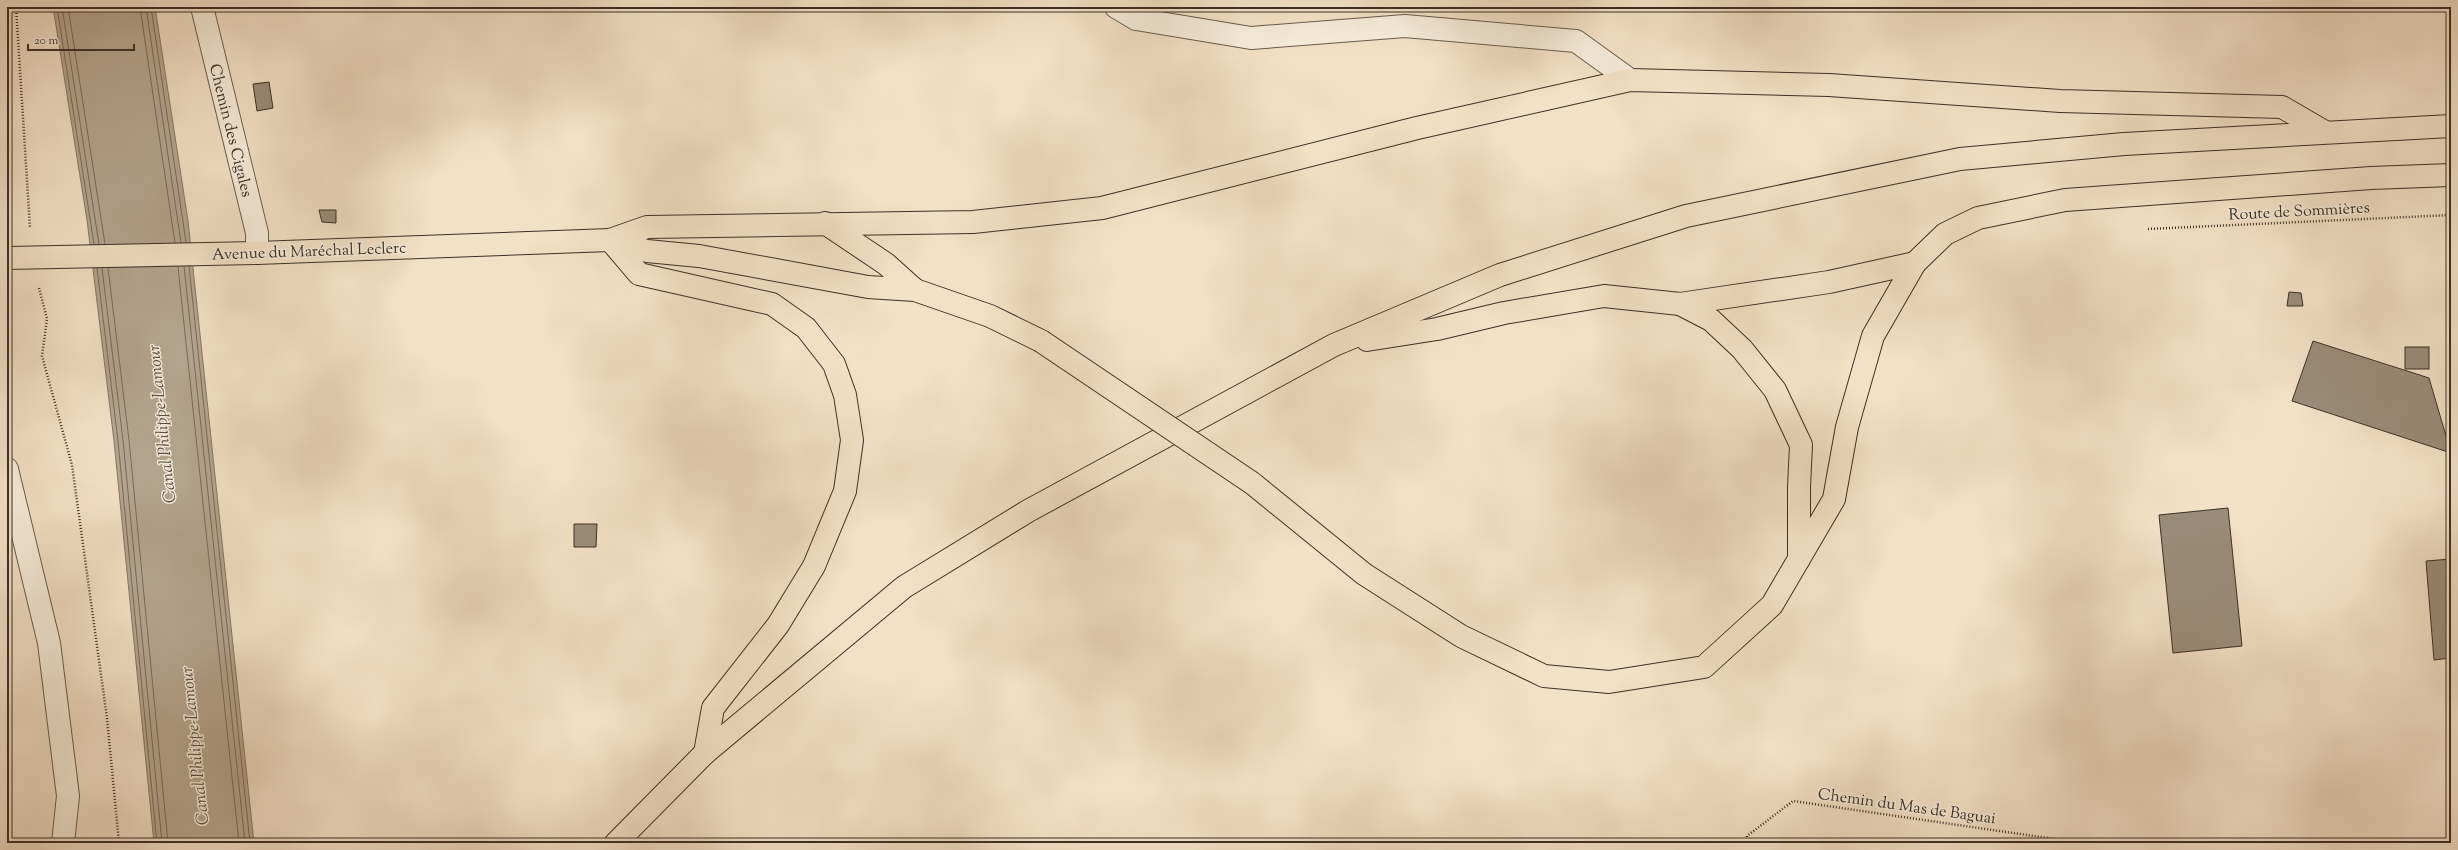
<svg xmlns="http://www.w3.org/2000/svg" width="2458" height="850" font-family="'Sorts Mill Goudy',serif">
<style>
.water{fill:#b5a590;stroke:#857666}
.lines{fill:none;stroke-linecap:round;stroke-linejoin:round}
.shore{stroke:#786a5b;stroke-width:1}
.building{fill:#9b8c7a;stroke:#3c3026}
.minor-casing{stroke:#6a5c4e;stroke-width:24}
.major-casing{stroke:#3c3026;stroke-width:24}
.path{stroke:#3c3026;stroke-width:2.5;stroke-dasharray:1 2;stroke-linecap:butt}
.minor{stroke:#f7ecdb;stroke-width:22}
.major{stroke:#f3e1c7;stroke-width:22}
.major-bridge-casing{stroke:#3c3026;stroke-width:24;stroke-linecap:butt}
.major-bridge{stroke:#f3e1c7;stroke-width:22}
.labels{text-anchor:middle;stroke-width:3;stroke-linejoin:round;paint-order:stroke}
.street-label{font-size:16px;fill:#3c3026;stroke:#f7ecdb}
.water-label{font-size:17px;font-style:italic;fill:#5a4d40;stroke:#f7ecdb}
</style>
<rect width="100%" height="100%" fill="#f3e1c7"/>
<filter id="stains"><feTurbulence type="fractalNoise" baseFrequency=".005" numOctaves="4"/><feColorMatrix values="0 0 0 0 .2 0 0 0 0 .09 0 0 0 0 .02 0 0 0 .5 -.17"/></filter>
<radialGradient id="worn" r=".72"><stop offset=".6" stop-color="#630" stop-opacity="0"/><stop offset="1" stop-color="#630" stop-opacity=".3"/></radialGradient>
<!-- water -->
<polygon class="water" points="53,7 155,7 188,221 254,843 154,843 114,441 87,220"/>
<g class="lines">
<!-- shore -->
<g class="shore">
<polyline points="57,7 94,244"/>
<polyline points="62,7 99,244"/>
<polyline points="68,7 105,244"/>
<polyline points="140,7 175,243"/>
<polyline points="146,7 181,243"/>
<polyline points="151,7 186,242"/>
<polyline points="184,266 245,843"/>
<polyline points="189,266 250,843"/>
<polyline points="178,267 239,843"/>
<polyline points="97,268 118,441 157,843"/>
<polyline points="102,268 123,440 162,843"/>
<polyline points="108,268 129,440 168,843"/>
</g>
</g>
<!-- building -->
<g class="building">
<polygon points="269,82 273,108 257,111 253,84"/>
<polygon points="319,210 336,210 336,223 322,222"/>
<polygon points="2289,292 2301,293 2303,306 2287,306"/>
<polygon points="2313,341 2429,378 2451,453 2292,401"/>
<rect x="2405" y="347" width="24" height="22"/>
<polygon points="2228,508 2242,646 2173,653 2159,515"/>
<polygon points="574,524 597,524 596,547 574,547"/>
<polygon points="2451,559 2451,658 2434,660 2426,561"/>
</g>
<g class="lines">
<!-- minor casing -->
<g class="minor-casing">
<g id="minor">
<polyline points="202,7 257,233 257,253"/>
<polyline points="1116,7 1136,19 1251,38 1405,26 1576,41 1630,80"/>
<polyline points="7,469 49,643 68,796 63,843"/>
</g>
</g>
<!-- major casing -->
<g class="major-casing">
<g id="major">
<polyline points="825,223 886,264 915,290"/>
<polyline points="610,240 639,274 772,304 806,328 834,364 845,395 852,440 845,491 814,566 778,625 713,708 705,753"/>
<polyline points="610,240 647,251 699,256 868,287 915,290 990,316 1041,341"/>
<polyline points="7,258 257,253 610,240 647,227 973,222 1102,208 1417,128 1630,80 1829,85 2060,101 2282,107 2325,132"/>
<polyline points="1680,304 1711,320 1742,349 1775,390 1801,445 1799,487 1799,559"/>
<polyline points="1367,340 1437,329 1504,313 1604,296 1680,304 1829,282 1915,263"/>
<polyline points="1252,483 1364,574 1461,636 1544,676 1609,682 1704,667 1772,605 1834,499 1847,427 1873,336 1915,263 1945,234 1978,218 2065,200 2371,178 2451,175"/>
<polyline points="616,843 705,753 904,587 1028,511 1334,345 1500,275 1686,216 1960,159 2124,144 2451,126"/>
</g>
</g>
<!-- path -->
<g class="path">
<polyline points="16,7 30,228"/>
<polyline points="2148,229 2451,215"/>
<polyline points="39,288 47,319 42,356 72,465 107,718 119,843"/>
<polyline points="1747,843 1747,836 1793,801 2082,843"/>
</g>
<!-- minor -->
<use href="#minor" class="minor"/>
<!-- major -->
<use href="#major" class="major"/>
<!-- major-bridge casing -->
<g class="major-bridge-casing">
<polyline id="major-bridge" points="1041,341 1252,483"/>
</g>
<!-- major-bridge -->
<use href="#major-bridge" class="major-bridge"/>
</g>
<g class="labels">
<!-- street labels -->
<g class="street-label">
<text transform="translate(232 130) rotate(76)" y="6">Chemin des Cigales</text>
<text transform="translate(2299 210) rotate(-3)" y="6">Route de Sommières</text>
<text transform="translate(309 250) rotate(-2)" y="6">Avenue du Maréchal Leclerc</text>
<text transform="translate(1907 805) rotate(8)" y="6">Chemin du Mas de Baguai</text>
</g>
<!-- water labels -->
<g class="water-label">
<text transform="translate(161 424) rotate(-96)" y="6">Canal Philippe-Lamour</text>
<text transform="translate(194 746) rotate(-96)" y="6">Canal Philippe-Lamour</text>
</g>
</g>
<!-- margin -->
<rect width="2458" height="850" fill="none" stroke="#f3e1c7" stroke-width="24"/>
<rect x="8" y="8" width="2442" height="834" fill="none" stroke="#3c3026" stroke-width="2"/>
<rect x="12" y="12" width="2434" height="826" fill="none" stroke="#3c3026"/>
<!-- scale -->
<path d="M28 44v6h106v-6" fill="none" stroke="#3c3026" stroke-width="2"/>
<text x="34" y="44" font-size="12" fill="#3c3026" stroke="#f7ecdb" stroke-width="3" paint-order="stroke">20 m</text>
<rect width="100%" height="100%" filter="url(#stains)"/>
<rect width="100%" height="100%" fill="url(#worn)"/>
</svg>
